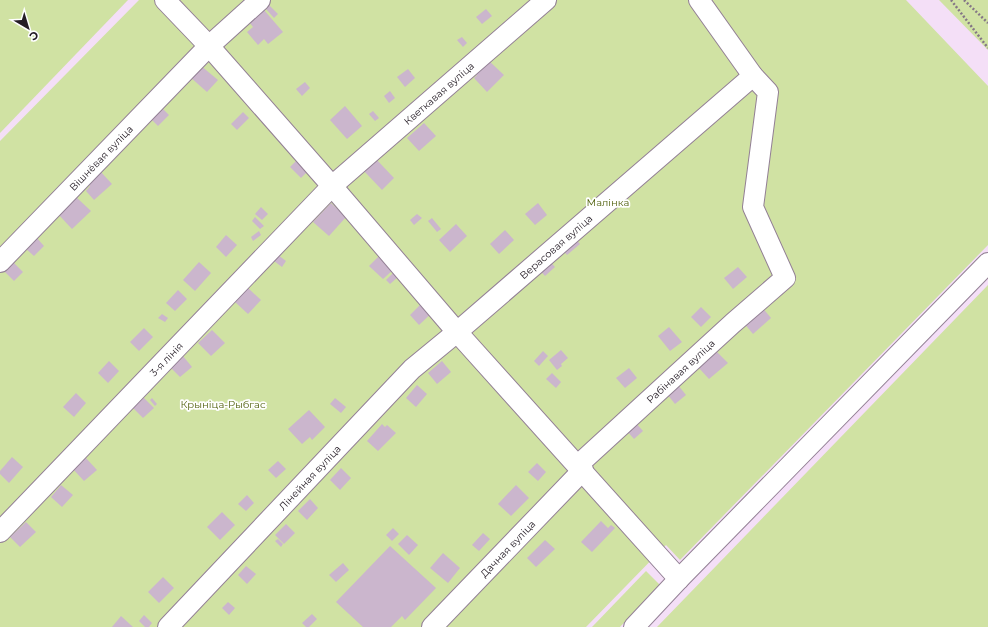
<svg xmlns="http://www.w3.org/2000/svg" width="988" height="627" font-family="Montserrat,sans-serif">
<style>
.green{fill:#d0e2a3}
.building{fill:#cbb6cd}
.lines{fill:none;stroke-linecap:round;stroke-linejoin:round}
.minor-casing{stroke:#938095;stroke-width:22}
.path{stroke:#847686;stroke-width:2.5;stroke-dasharray:2 2;stroke-linecap:butt}
.minor{stroke:#fff;stroke-width:20}
.labels{text-anchor:middle;stroke-width:3.5;stroke-linejoin:round;paint-order:stroke}
.street-label{font-size:10px;fill:#241c25;stroke:#fff}
.park-label{font-size:10px;fill:#50600c;stroke:#fff}
</style>
<rect width="100%" height="100%" fill="#f4dff7"/>
<!-- green -->
<g class="green">
<polygon points="0,0 128,0 0,133"/>
<polygon points="139,0 906,0 988,86 988,245 680,560 666,545 586,627 0,627 0,141"/>
<polygon points="939,0 988,0 988,50"/>
<polygon points="988,284 988,627 657,627 988,285"/>
<polygon points="646,571 660,585 620,627 592,627"/>
</g>
<!-- building -->
<g class="building">
<polygon points="269,5 278,14 274,18 266,9"/>
<polygon points="486,9 492,16 482,24 476,17"/>
<polygon points="264,10 283,32 268,44 264,39 258,45 247,32 253,27 249,22"/>
<polygon points="462,37 467,43 463,47 457,40"/>
<polygon points="488,60 504,75 487,92 474,78 477,75 475,73"/>
<polygon points="200,65 218,80 207,92 190,77"/>
<polygon points="408,69 415,78 405,87 397,77"/>
<polygon points="305,82 310,88 302,96 296,89"/>
<polygon points="390,91 395,98 389,103 384,96"/>
<polygon points="345,106 362,126 347,139 330,120"/>
<polygon points="162,108 169,115 158,126 151,119"/>
<polygon points="373,111 379,118 375,121 369,114"/>
<polygon points="243,112 249,118 237,130 231,124"/>
<polygon points="424,123 436,136 419,151 407,138"/>
<polygon points="376,159 394,178 382,190 364,171"/>
<polygon points="296,161 307,172 301,178 290,167"/>
<polygon points="100,171 112,184 94,200 86,191 90,186 88,182"/>
<polygon points="76,197 91,211 72,229 58,214"/>
<polygon points="331,203 346,217 329,236 313,222"/>
<polygon points="538,203 547,215 535,225 525,214"/>
<polygon points="261,207 268,214 262,220 255,214"/>
<polygon points="417,214 422,218 414,225 410,220"/>
<polygon points="255,217 264,226 260,229 252,221"/>
<polygon points="432,218 441,229 437,232 428,221"/>
<polygon points="456,224 467,236 450,252 439,240"/>
<polygon points="505,230 514,240 499,254 490,244"/>
<polygon points="259,231 261,235 253,241 251,237"/>
<polygon points="226,235 237,245 226,257 216,247"/>
<polygon points="36,237 44,246 34,256 25,248"/>
<polygon points="575,238 580,244 567,255 560,247"/>
<polygon points="278,255 286,261 282,267 274,261"/>
<polygon points="379,256 393,270 383,279 369,266"/>
<polygon points="546,257 555,267 545,276 536,266"/>
<polygon points="12,261 23,272 14,281 4,271"/>
<polygon points="199,262 211,273 195,291 183,280"/>
<polygon points="738,267 747,277 733,289 724,278"/>
<polygon points="394,272 398,277 390,284 386,280"/>
<polygon points="248,288 261,300 248,314 235,302"/>
<polygon points="178,290 187,299 175,311 166,303"/>
<polygon points="424,301 434,311 419,325 410,315"/>
<polygon points="761,306 771,318 753,334 743,322"/>
<polygon points="701,307 711,317 701,327 691,317"/>
<polygon points="162,314 168,318 165,322 158,318"/>
<polygon points="669,327 682,342 670,351 658,336"/>
<polygon points="144,328 153,337 139,351 130,342"/>
<polygon points="212,330 225,343 211,356 198,343"/>
<polygon points="561,350 568,358 561,364 562,366 557,370 549,360"/>
<polygon points="543,351 548,356 539,366 534,361"/>
<polygon points="716,351 728,363 709,379 698,367"/>
<polygon points="183,356 192,367 180,377 170,367"/>
<polygon points="109,361 119,371 108,383 98,373"/>
<polygon points="442,361 451,372 437,384 428,373"/>
<polygon points="629,368 637,378 625,388 616,378"/>
<polygon points="552,373 561,382 556,388 546,379"/>
<polygon points="417,385 427,394 416,407 406,398"/>
<polygon points="678,385 686,395 675,404 667,394"/>
<polygon points="76,393 86,403 74,417 63,407"/>
<polygon points="143,397 154,408 143,418 133,408"/>
<polygon points="152,398 157,404 155,406 150,400"/>
<polygon points="335,398 346,407 341,413 330,404"/>
<polygon points="309,410 325,427 312,440 310,437 302,444 288,429"/>
<polygon points="635,422 643,431 634,439 626,430"/>
<polygon points="382,424 385,427 387,425 396,433 378,451 367,441"/>
<polygon points="12,457 23,467 9,483 0,474 0,471"/>
<polygon points="85,457 97,470 84,481 72,468"/>
<polygon points="278,461 286,469 276,478 268,470"/>
<polygon points="537,463 546,472 538,481 528,472"/>
<polygon points="341,468 351,478 340,490 330,480"/>
<polygon points="61,485 73,495 62,507 51,497"/>
<polygon points="516,485 529,498 511,516 498,504"/>
<polygon points="247,495 254,503 246,511 238,504"/>
<polygon points="310,499 318,508 307,520 298,511"/>
<polygon points="222,512 235,525 220,540 207,527"/>
<polygon points="601,521 608,528 611,525 615,528 592,552 581,542"/>
<polygon points="26,522 36,532 20,547 10,537"/>
<polygon points="286,524 295,533 284,544 275,535"/>
<polygon points="393,528 399,534 392,541 386,535"/>
<polygon points="483,533 490,539 479,551 472,545"/>
<polygon points="407,535 418,545 409,555 398,544"/>
<polygon points="278,539 283,544 281,547 275,541"/>
<polygon points="545,540 555,549 536,567 527,558"/>
<polygon points="390,546 436,588 405,620 402,616 391,627 363,627 336,602"/>
<polygon points="443,553 460,568 448,583 430,568"/>
<polygon points="343,563 349,570 336,582 329,575"/>
<polygon points="246,566 256,574 247,584 238,575"/>
<polygon points="163,577 174,588 159,603 148,592"/>
<polygon points="228,602 235,608 229,615 222,608"/>
<polygon points="312,614 317,619 309,627 306,627 302,623"/>
<polygon points="144,615 152,623 149,627 145,627 139,621"/>
<polygon points="121,616 133,627 112,627"/>
</g>
<g class="lines">
<!-- minor casing -->
<g class="minor-casing">
<g id="minor">
<polyline points="165,0 209,46 332,186 457,332 679,579"/>
<path id="s1" d="M 0,262 L 209,46 L 260,0"/>
<path id="s2" d="M 578,465 L 733,323 L 785,278 L 753,207 L 768,92 L 753,76 L 699,0"/>
<path id="s3" d="M 0,532 L 332,186 L 546,0"/>
<path id="s4" d="M 168,627 L 412,369 L 457,332 L 753,76"/>
<path id="s5" d="M 432,627 L 583,470"/>
<polyline points="634,627 679,579 988,263"/>
</g>
</g>
<!-- path -->
<g class="path">
<polyline points="951,0 988,48"/>
<polyline points="964,0 988,23"/>
</g>
<!-- minor -->
<use href="#minor" class="minor"/>
</g>
<g class="labels">
<!-- street labels -->
<g class="street-label">
<text dy="4" stroke="none"><textPath href="#s3" startOffset="621">Кветкавая вуліца</textPath></text>
<text dy="4" stroke="none"><textPath href="#s1" startOffset="145">Вішнёвая вуліца</textPath></text>
<text dy="4" stroke="none"><textPath href="#s4" startOffset="544">Верасовая вуліца</textPath></text>
<text dy="4" stroke="none"><textPath href="#s3" startOffset="240">3-я лінія</textPath></text>
<text dy="4" stroke="none"><textPath href="#s2" startOffset="139">Рабінавая вуліца</textPath></text>
<text dy="4" stroke="none"><textPath href="#s4" startOffset="206">Лінейная вуліца</textPath></text>
<text dy="4" stroke="none"><textPath href="#s5" startOffset="109">Дачная вуліца</textPath></text>
</g>
<!-- park labels -->
<g class="park-label">
<text x="608" y="206">Малінка</text>
<text x="223" y="408">Крыніца-Рыбгас</text>
</g>
</g>
<!-- north arrow -->
<g transform="translate(28 28) rotate(142)" stroke="#ffffff" stroke-width="3" paint-order="stroke">
<path d="M0-3L7 15L0 10L-7 15Z" fill="#241c25"/>
<text y="-6" font-size="11" font-weight="bold" text-anchor="middle" fill="#241c25">С</text>
</g>
</svg>
